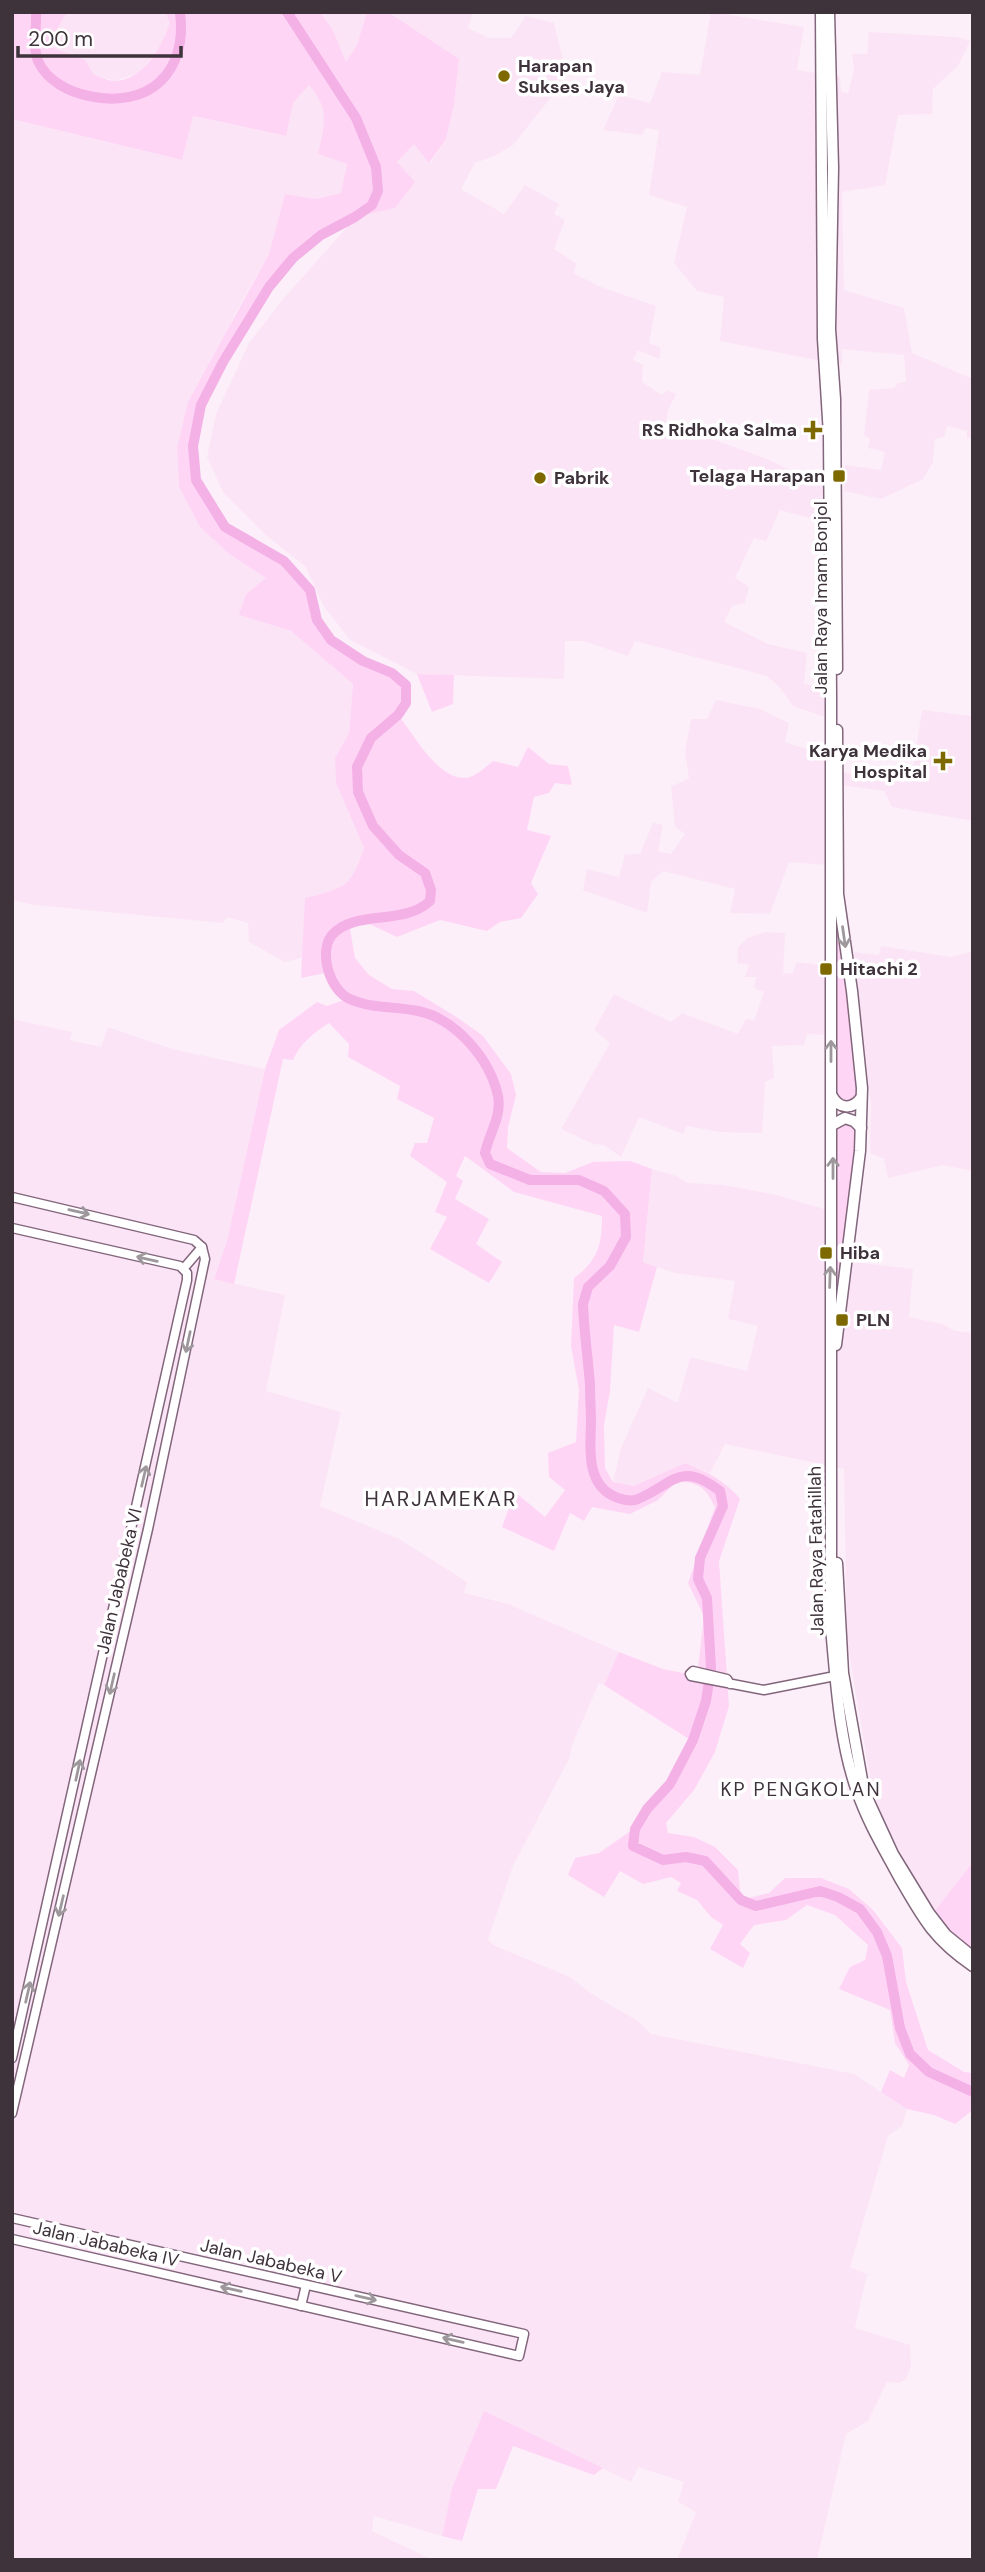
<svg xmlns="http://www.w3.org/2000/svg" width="985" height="2572" font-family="'DM Sans',sans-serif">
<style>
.built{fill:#fbe4f6}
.green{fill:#ffd5f6}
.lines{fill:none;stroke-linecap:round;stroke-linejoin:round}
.river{stroke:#f3b1e6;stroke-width:10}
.tertiary-casing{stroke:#82667c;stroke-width:11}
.trunk-casing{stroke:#82667c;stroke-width:13}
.tertiary{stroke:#fff;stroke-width:8}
.trunk{stroke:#fff;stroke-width:10}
.oneway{stroke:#9e989d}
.poi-dot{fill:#7d6900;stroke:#fff;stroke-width:2.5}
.labels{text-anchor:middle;stroke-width:7;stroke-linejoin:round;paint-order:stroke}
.poi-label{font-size:18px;font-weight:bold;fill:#3e323b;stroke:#fff;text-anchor:start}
.street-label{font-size:18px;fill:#3e323b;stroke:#fff}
.neighbourhood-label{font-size:19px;letter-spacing:2px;fill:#3e323b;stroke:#fff}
.quarter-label{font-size:21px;letter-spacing:2px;fill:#3e323b;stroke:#fff}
</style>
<rect width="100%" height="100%" fill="#fceff9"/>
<!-- built -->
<g class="built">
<polygon points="67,12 165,12 170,23 161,47 139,73 114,81 93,74 46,46"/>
<polygon points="320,12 367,12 357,45 346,63 333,30"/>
<polygon points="388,12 473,12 468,28 489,38 511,38 526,16 554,23 563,60 552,96 513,145 494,156 475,163 461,189 504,214 525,185 559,204 554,214 565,220 554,249 577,264 573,273 601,287 656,306 649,343 661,348 659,359 638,350 633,360 643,365 642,382 662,395 667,390 676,394 668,410 666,422 764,458 824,485 825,522 780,510 766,541 754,538 735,578 749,587 745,603 732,606 724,622 768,644 807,653 804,684 828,688 825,717 793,706 780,688 767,676 635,641 628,656 584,641 565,641 564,679 417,674 350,640 323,605 306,567 266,535 223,492 207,457 216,414 249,343 284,298 356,217 395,207 397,162 414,143 430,163 446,139 454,105 458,59"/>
<polygon points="711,12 804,27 797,70 840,77 841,92 848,93 854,70 852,54 867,54 869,32 957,37 970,41 958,66 933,89 932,114 898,115 885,185 842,192 844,290 904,308 912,353 973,379 973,438 967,438 967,431 947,426 944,437 935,439 933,462 923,479 881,499 844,491 845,465 881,470 885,452 868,448 870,439 864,436 869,390 894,388 898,383 906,382 904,355 842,349 842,365 720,341 724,297 697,291 674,263 687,207 649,195 659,130 646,128 642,135 603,130 619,95 650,103 662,72 700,75"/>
<polygon points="309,85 321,99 325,119 318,154 348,164 341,193 315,199 285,194 269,254 235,314 177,448 179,487 200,527 229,554 266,578 246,594 240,615 291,631 353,684 349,733 335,758 336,783 364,848 356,874 338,889 305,898 304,957 285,962 249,942 248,923 227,917 223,923 34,905 12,900 12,119 181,160 192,116 285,136 293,103"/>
<polygon points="716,700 760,709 789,723 785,742 826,756 827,865 789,862 770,914 730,913 735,889 663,871 651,882 647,913 583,890 587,869 619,877 625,854 640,854 653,823 663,825 658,851 671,854 685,834 675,827 671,787 689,778 685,752 691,719 707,719"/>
<polygon points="922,710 972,716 973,821 892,807 884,791 840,785 842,772 884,779 886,774 912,776"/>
<polygon points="766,932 785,933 783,974 793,973 796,962 826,966 826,1035 807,1034 804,1045 772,1046 774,1078 765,1082 762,1133 719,1132 687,1126 683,1134 639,1117 621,1157 604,1145 593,1144 561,1129 610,1043 594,1030 614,994 671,1022 682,1013 738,1034 746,1019 754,1020 764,992 754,988 756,977 745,977 749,965 737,963 738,947 747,938"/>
<polygon points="881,946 951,957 973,951 973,1171 943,1165 888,1178 884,1159 870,1153 871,1105 854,952 879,955"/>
<polygon points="12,1019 72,1032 70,1040 101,1047 108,1027 172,1049 265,1069 227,1241 214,1279 285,1295 266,1391 341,1412 320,1506 399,1539 467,1582 464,1593 508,1604 619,1652 604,1685 599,1683 572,1745 570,1757 513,1866 488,1939 493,1945 570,1977 590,1993 638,2021 651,2034 854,2074 907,2109 902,2126 888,2136 850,2267 867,2274 855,2328 910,2345 911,2366 906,2379 899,2383 887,2382 868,2421 846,2434 817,2560 677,2560 696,2512 678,2502 684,2482 638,2467 631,2482 484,2412 452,2488 442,2536 374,2516 372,2531 433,2560 12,2560"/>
<polygon points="652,1169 676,1176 688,1183 723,1185 777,1195 827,1210 827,1259 913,1269 909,1317 942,1324 955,1331 973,1333 973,1862 933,1913 882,1818 870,1777 847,1641 844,1469 725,1444 710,1473 685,1463 634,1486 613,1482 621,1448 648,1388 678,1403 690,1357 747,1371 758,1326 728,1319 735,1281 675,1273 643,1262"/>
</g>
<!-- green -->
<g class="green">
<path d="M 12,12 L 67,12 L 47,46 L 85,60 L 93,74 C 99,76 108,81 114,81 C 145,80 161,47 170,23 L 165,12 L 320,12 L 333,30 L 346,62 L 357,45 L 367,12 L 388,12 L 459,59 L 454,105 L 446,139 L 429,163 L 414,144 L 397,162 L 415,182 L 395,208 L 356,217 L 321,235 L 293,258 L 269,287 L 226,358 L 201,405 L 193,446 L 196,480 L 225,527 L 284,561 L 310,590 L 317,620 L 331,640 L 363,661 L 392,673 L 406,685 L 406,703 L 398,715 C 414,734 440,785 470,777 C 477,775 487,766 493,761 L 518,767 L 528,747 L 549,764 L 568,766 L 572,785 L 555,783 L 549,793 L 534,797 L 527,830 L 551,836 L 531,883 L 538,894 L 521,918 L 500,922 L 487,931 L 440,920 L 397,937 L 363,921 L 349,923 L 355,958 L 369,975 L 392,989 L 414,991 L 458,1018 L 483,1036 L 511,1074 L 516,1095 L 508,1127 L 507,1148 L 541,1172 L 565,1173 L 593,1162 L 630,1161 L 652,1169 L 643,1262 L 657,1267 L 639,1332 L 614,1325 L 610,1391 L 604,1425 L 605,1468 L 613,1482 L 634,1486 L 685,1463 C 707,1472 725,1480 740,1499 L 719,1561 L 729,1706 L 715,1752 L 694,1790 L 666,1823 L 668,1833 L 694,1837 L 715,1847 L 738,1870 L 741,1900 L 769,1893 L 785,1878 L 821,1878 L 849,1889 L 873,1910 L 902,1948 L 906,1982 L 928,2050 L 964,2072 L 973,2073 L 973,2110 L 955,2124 L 934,2115 L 907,2109 L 881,2092 L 890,2070 L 904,2078 L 909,2065 L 895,2043 L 890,2010 L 839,1989 L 850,1967 L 865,1960 L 868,1945 L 835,1915 L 807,1905 L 786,1920 L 754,1925 L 740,1944 L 750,1953 L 743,1968 L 710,1949 L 723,1925 L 711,1917 L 697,1900 L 677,1891 L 681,1883 L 671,1877 L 643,1884 L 620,1871 L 604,1897 L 568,1875 L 575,1858 L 599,1853 L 635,1828 L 648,1808 L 670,1784 L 692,1741 L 604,1685 L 619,1652 L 663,1669 L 697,1676 L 704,1616 L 688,1583 L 715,1507 C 705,1487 700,1483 677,1481 L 658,1500 L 630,1514 L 592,1507 L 584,1521 L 570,1513 L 554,1551 L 502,1527 L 515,1492 L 545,1517 L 565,1490 L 549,1477 L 548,1453 L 576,1442 L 579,1390 L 571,1346 L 574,1278 C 598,1261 602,1244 602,1216 L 514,1192 L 465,1156 L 456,1176 L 463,1181 L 455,1199 L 489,1219 L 476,1244 L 502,1262 L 489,1283 L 430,1249 L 447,1217 L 435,1212 L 447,1182 L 410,1156 L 415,1143 L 427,1143 L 434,1118 L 397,1099 L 400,1086 L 348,1057 L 349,1044 L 329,1023 C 314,1033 300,1043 293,1060 L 283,1059 L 234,1284 L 214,1279 L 227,1241 L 265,1069 L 279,1030 L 317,1002 L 327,1006 L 347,999 L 335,988 L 330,972 L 301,978 L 305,898 C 344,888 351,888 364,848 L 336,783 L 335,758 L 349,733 L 353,684 L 291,631 L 239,615 L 246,594 L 266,578 L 229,554 L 200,527 L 179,487 L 177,448 L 188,402 L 269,254 L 285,194 L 315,199 L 341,193 L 347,164 L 318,154 C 324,124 331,111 309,85 L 293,103 L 286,136 L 193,116 L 182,160 L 12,119 Z"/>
<polygon points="417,674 454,675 453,704 432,712"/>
<polygon points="831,703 837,703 837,844 852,991 858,1103 834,1101"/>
<polygon points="836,1121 858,1124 836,1341 836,1454 830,1454"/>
<polygon points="973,1862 973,1952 957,1940 933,1913"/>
<polygon points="484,2411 603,2468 594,2475 513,2446 496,2489 478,2489 462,2541 442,2536 452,2488"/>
</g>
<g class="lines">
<!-- river -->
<g class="river">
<path d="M 36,12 C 37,28 32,46 38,61 C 47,81 69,92 89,96 C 149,109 188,73 180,12"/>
<path d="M 287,12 L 356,118 L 376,167 L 378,191 L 372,205 L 355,217 L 321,235 L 293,258 L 269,287 L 223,362 L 201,405 L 193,446 L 196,480 L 225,527 L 284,561 L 310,590 L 317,620 L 331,640 L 363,661 L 392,673 L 406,685 L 406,703 L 398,715 L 371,738 L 357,767 L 358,792 L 373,826 L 399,855 L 425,873 L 431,890 L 430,901 C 404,926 355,909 332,935 C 318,952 330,991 350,999 C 371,1009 395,1006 418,1011 C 456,1019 490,1059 498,1096 C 502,1116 489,1134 485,1153 L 490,1164 L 530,1180 L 579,1180 L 604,1191 L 625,1214 L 626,1237 L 610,1266 L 588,1287 L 583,1304 C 584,1332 588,1358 590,1385 C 590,1398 591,1411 591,1423 C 590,1450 586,1487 618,1498 C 624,1500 632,1502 638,1499 C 674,1484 680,1460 720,1491 L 723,1506 L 700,1558 L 698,1579 L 707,1598 L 711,1668 L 706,1701 L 693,1740 L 670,1784 L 647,1809 L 635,1829 L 633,1846 L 663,1860 L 686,1857 L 705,1861 L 741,1900 L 756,1906 L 820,1891 L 838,1897 L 860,1909 L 877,1932 L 887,1956 L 900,2028 L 910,2054 L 929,2072 L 973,2092"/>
</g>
<!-- tertiary casing -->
<g class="tertiary-casing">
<g id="tertiary">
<polyline points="12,1197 194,1240 202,1247 205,1259 148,1529 12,2113"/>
<polyline points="12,1228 180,1266 187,1273 187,1280 12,2058"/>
<polyline points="184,1268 202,1247"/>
<polyline points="730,1684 727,1679 693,1671 690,1674 691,1676 764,1690 835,1676"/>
<polyline points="12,2218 524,2334 519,2356 12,2239"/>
<polyline points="301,2306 306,2285"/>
</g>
</g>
<!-- trunk casing -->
<g class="trunk-casing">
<g id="trunk">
<path d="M 821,12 L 823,339 L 829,435 L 831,696 L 831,1628 C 836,1680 839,1741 857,1791 C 867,1821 884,1849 899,1877 C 922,1917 933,1939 973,1966"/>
<polyline points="829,12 833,168 830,329 835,399 837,669"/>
<path d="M 832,1096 C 839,1109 852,1110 861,1098"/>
<polyline points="832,1125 845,1118 854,1121 861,1128"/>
<polyline points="836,1345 860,1151 862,1088 852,991 838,894 837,730"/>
<polyline points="837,1563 843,1673 864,1791 893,1854 929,1913 946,1935 973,1957"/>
</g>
</g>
<!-- tertiary -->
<use href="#tertiary" class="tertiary"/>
<!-- trunk -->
<use href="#trunk" class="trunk"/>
</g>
<!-- one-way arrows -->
<defs><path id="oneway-shaft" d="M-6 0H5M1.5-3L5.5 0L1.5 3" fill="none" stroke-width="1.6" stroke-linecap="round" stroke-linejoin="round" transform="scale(1.75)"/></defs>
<g class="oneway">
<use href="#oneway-shaft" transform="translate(844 937) rotate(82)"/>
<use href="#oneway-shaft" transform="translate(831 1051) rotate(-90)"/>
<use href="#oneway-shaft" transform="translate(833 1168) rotate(-90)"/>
<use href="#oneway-shaft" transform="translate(79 1212) rotate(13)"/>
<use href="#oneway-shaft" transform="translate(147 1259) rotate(-167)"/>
<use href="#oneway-shaft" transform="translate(830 1277) rotate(-88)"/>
<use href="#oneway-shaft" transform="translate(188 1342) rotate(102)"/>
<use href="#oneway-shaft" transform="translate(144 1476) rotate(-77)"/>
<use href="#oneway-shaft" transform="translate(112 1684) rotate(103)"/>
<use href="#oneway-shaft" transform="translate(78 1770) rotate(-78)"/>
<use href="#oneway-shaft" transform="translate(61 1906) rotate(103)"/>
<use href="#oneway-shaft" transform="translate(28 1992) rotate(-77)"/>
<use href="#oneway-shaft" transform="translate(231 2289) rotate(-167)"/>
<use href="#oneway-shaft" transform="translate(366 2298) rotate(13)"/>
<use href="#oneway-shaft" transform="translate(453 2340) rotate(-167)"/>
</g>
<!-- markers -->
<g class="poi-dot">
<circle cx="504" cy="76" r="7"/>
<path d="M809.5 419.5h7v7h7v7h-7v7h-7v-7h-7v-7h7z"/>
<rect x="832" y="469" width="14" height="14" rx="3.5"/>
<circle cx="540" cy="478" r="7"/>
<path d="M939.5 750.5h7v7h7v7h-7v7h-7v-7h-7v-7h7z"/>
<rect x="819" y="962" width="14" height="14" rx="3.5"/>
<rect x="819" y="1246" width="14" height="14" rx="3.5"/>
<rect x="835" y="1313" width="14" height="14" rx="3.5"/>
</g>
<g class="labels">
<!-- poi labels -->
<g class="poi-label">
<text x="518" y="72">Harapan<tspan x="518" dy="21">Sukses Jaya</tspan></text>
<text x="797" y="436" text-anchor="end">RS Ridhoka Salma</text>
<text x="825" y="482" text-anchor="end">Telaga Harapan</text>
<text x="554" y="484">Pabrik</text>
<text x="927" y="757" text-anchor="end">Karya Medika<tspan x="927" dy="21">Hospital</tspan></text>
<text x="840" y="975">Hitachi 2</text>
<text x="840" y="1259">Hiba</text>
<text x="856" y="1326">PLN</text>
</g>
<!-- street labels -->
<g class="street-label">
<text transform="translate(821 598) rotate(-90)" y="6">Jalan Raya Imam Bonjol</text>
<text transform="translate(816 1551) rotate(-91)" y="6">Jalan Raya Fatahillah</text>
<text transform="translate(119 1581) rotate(-77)" y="6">Jalan Jababeka VI</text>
<text transform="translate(106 2244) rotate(13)" y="6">Jalan Jababeka IV</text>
<text transform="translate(271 2261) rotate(13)" y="6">Jalan Jababeka V</text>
</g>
<!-- neighbourhood labels -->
<g class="neighbourhood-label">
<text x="801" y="1796">KP PENGKOLAN</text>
</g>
<!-- quarter labels -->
<g class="quarter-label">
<text x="441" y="1506">HARJAMEKAR</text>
</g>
</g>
<!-- border -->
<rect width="985" height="2572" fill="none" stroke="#3e323b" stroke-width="28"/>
<!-- scale -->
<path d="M18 46v10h163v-10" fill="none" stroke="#3e323b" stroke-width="3.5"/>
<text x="28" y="46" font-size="21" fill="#3e323b" stroke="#ffffff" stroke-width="5" paint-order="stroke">200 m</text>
</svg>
